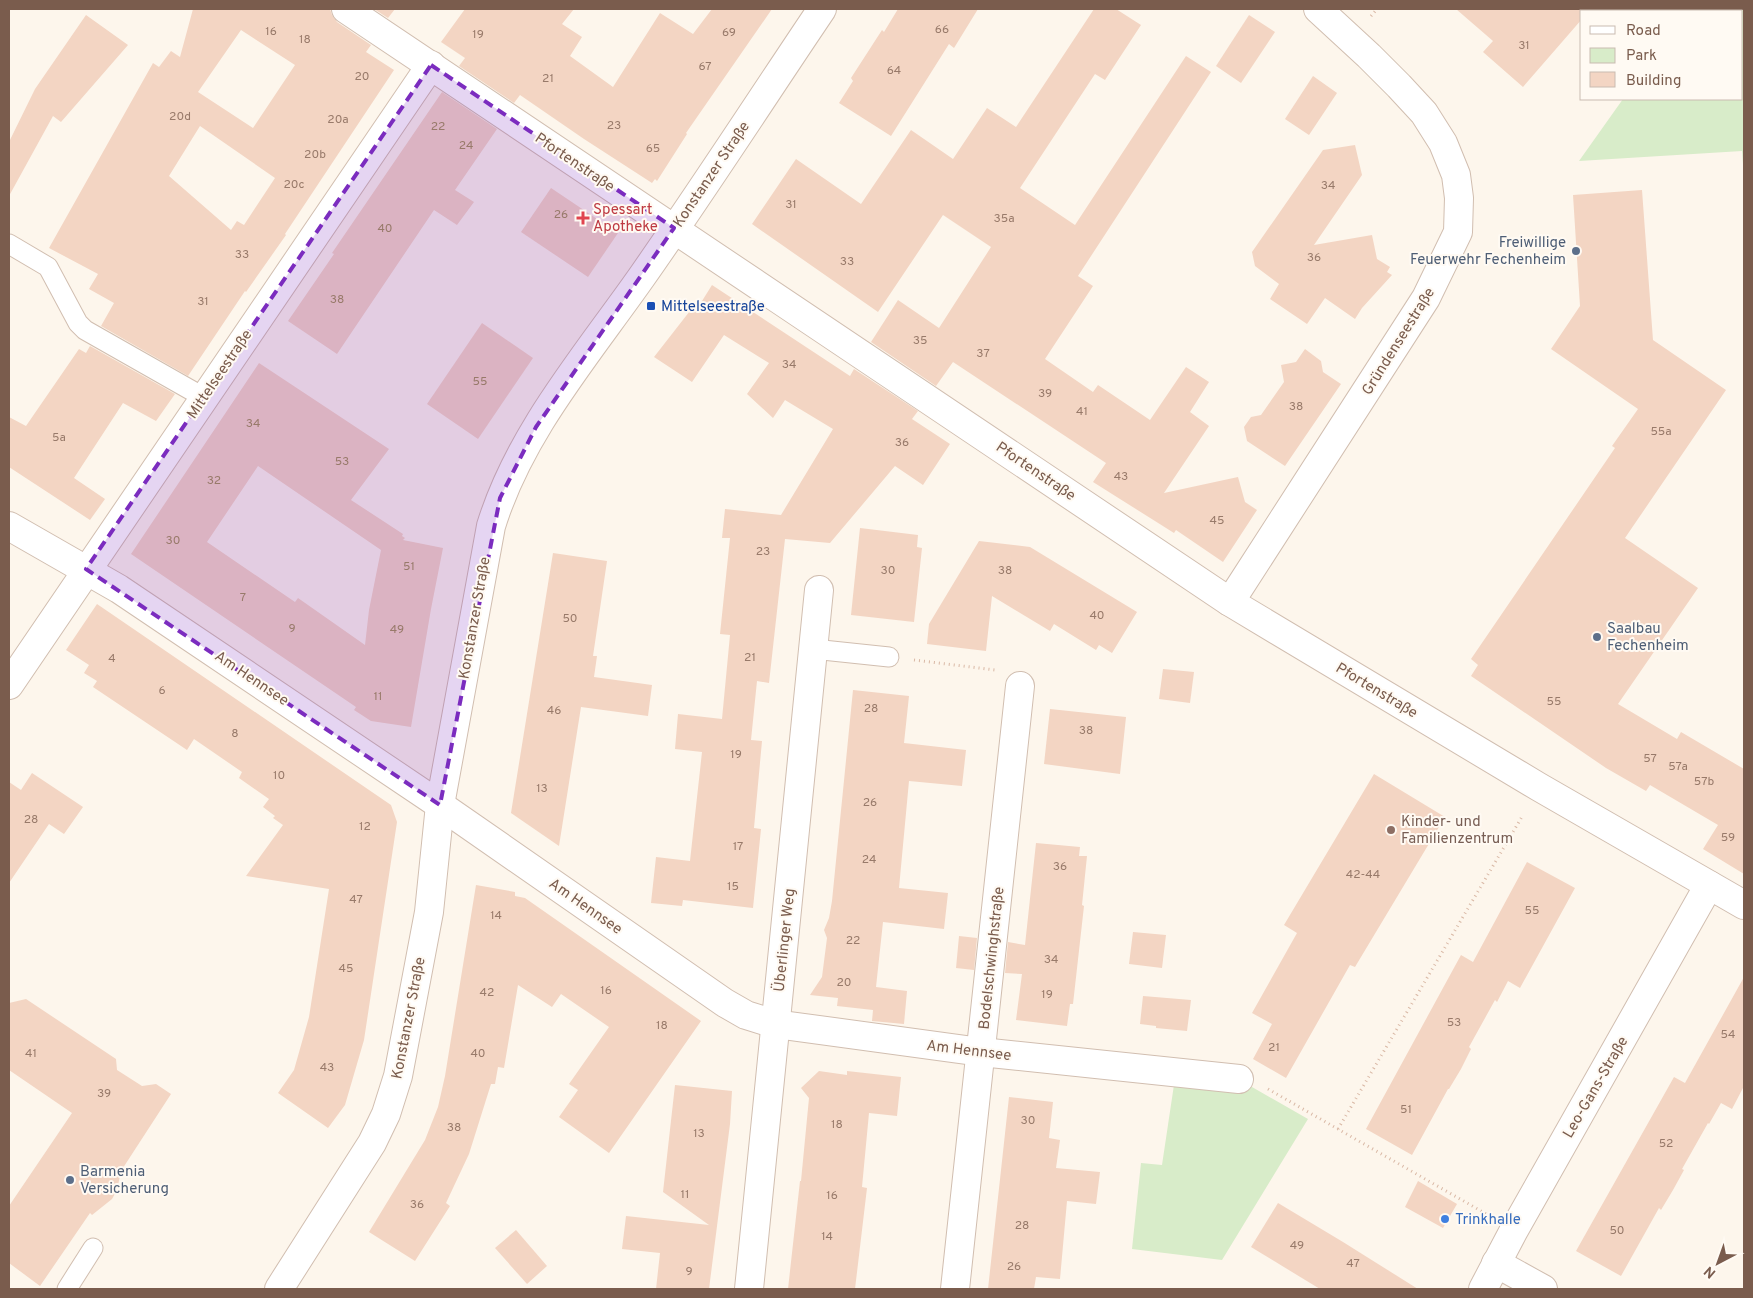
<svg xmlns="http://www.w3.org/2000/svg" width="1753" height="1298" font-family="Overpass,sans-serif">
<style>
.green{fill:#d8ecc9}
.building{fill:#f3d5c3;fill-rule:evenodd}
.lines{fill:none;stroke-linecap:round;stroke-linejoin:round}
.lane-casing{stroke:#d1beb0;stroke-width:21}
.street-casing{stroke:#d1beb0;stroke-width:30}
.path{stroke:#d9b8a5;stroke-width:3;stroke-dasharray:1 4;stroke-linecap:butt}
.lane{stroke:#fff;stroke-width:19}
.street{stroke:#fff;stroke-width:28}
.marked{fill:#7b2cbf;fill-opacity:0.2;stroke:#7b2cbf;stroke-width:4;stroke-dasharray:10 6;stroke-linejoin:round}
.health-dot{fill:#e0444e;stroke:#fffaf3;stroke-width:2}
.service-dot{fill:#5c6f8a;stroke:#fffaf3;stroke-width:2}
.transit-dot{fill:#1a4fb4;stroke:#fffaf3;stroke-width:2}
.education-dot{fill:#8d6e63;stroke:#fffaf3;stroke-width:2}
.shop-dot{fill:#3f7fe0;stroke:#fffaf3;stroke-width:2}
.labels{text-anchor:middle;stroke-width:4;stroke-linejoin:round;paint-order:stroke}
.number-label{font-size:12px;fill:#987a6a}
.street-label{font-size:15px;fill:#7a5c4d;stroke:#fffaf3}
.health-label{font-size:15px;fill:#be3a42;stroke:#fffaf3;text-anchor:start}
.service-label{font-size:15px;fill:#4e5e75;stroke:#fffaf3;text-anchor:start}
.transit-label{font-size:15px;fill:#164399;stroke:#fffaf3;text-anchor:start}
.education-label{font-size:15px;fill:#785e54;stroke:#fffaf3;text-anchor:start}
.shop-label{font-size:15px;fill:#366cbe;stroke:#fffaf3;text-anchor:start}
</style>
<rect width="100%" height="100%" fill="#fdf6ec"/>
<!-- green -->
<g class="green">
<polygon points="1687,9 1744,9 1744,178 1742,151 1579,161 1623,99 1742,99 1742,11 1686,11"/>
<polygon points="1175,1078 1252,1087 1308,1119 1222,1260 1132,1249 1141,1163 1162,1165"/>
</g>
<!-- building -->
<g class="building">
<path d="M 193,9 L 330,9 L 332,15 L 337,22 L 371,45 L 366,52 L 394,70 L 285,234 L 286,235 L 246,292 L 245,291 L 188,376 L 101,326 L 114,303 L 89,289 L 98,274 L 49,248 L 153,63 L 159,67 L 171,51 L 180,57 ZM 241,30 L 295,65 L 253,128 L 198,92 ZM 200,126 L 275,178 L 244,225 L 237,221 L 231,230 L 169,176 Z"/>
<polygon points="374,9 395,9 388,18"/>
<polygon points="465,9 574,9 562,24 582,37 570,56 613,87 660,13 693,34 712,9 772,9 686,133 687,134 657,181 655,179 652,183 584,139 520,95 514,103 459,66 465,58 441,42"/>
<polygon points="898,9 978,9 954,48 949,44 891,136 839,103 853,81 851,78 882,30 884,32"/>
<polygon points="1094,9 1116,9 1141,25 1105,80 1095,74 1020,188 1075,225 1186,56 1211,72 1078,276 1093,286 1045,359 1093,392 1098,385 1150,420 1186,367 1209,382 1190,412 1209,426 1164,493 1238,477 1245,502 1257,510 1223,562 1176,530 1174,533 1093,482 1106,463 953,362 936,386 871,342 898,300 939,328 991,247 943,215 878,312 752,224 796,159 861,204 911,130 953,159 987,108 1016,127"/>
<polygon points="1456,9 1590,9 1588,11 1582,11 1582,19 1523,87 1483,52 1493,41"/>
<polygon points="86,15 128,45 61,122 53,116 9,196 9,142 35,89"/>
<polygon points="1249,15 1275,32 1241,83 1216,66"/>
<polygon points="1313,76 1337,93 1309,135 1285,119"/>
<polygon points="442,92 497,129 455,190 474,202 457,225 434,210 337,354 288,321 334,254 332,253"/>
<polygon points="1355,145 1362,175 1314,245 1372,235 1377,259 1390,267 1387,272 1392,275 1362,308 1355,319 1325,298 1307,324 1270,299 1279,284 1255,266 1252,252 1323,150"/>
<polygon points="551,188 618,233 588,277 521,232"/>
<polygon points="1642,190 1653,340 1726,390 1625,538 1698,588 1618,704 1677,739 1681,732 1744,769 1744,874 1703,849 1718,825 1650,785 1646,791 1606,768 1471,676 1478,665 1471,659 1602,467 1615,448 1612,446 1638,409 1551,349 1580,306 1573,195"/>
<polygon points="712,285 850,376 854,369 918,411 912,419 950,444 923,485 895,466 830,543 785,539 769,683 757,681 751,740 762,741 754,828 761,829 753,908 683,900 682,906 651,903 656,857 690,861 702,752 675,749 678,714 722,719 730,635 720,634 730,538 722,538 725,509 781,515 833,429 785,400 773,418 747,394 769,363 724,335 692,382 654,357 693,307 697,309"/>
<polygon points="482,323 533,358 478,439 427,404"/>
<polygon points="90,346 175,394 156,421 123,403 74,478 105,499 90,520 9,467 9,417 26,426 79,349 86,353"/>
<polygon points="1305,349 1321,361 1323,372 1341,384 1285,466 1247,441 1244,427 1251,417 1261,415 1284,382 1281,365 1296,362"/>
<path d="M 259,363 L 389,449 L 351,500 L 403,534 L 402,536 L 405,538 L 403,540 L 443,548 L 431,609 L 411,727 L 371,721 L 354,710 L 356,707 L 131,554 ZM 258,466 L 381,550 L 369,610 L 365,645 L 298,598 L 295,602 L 207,542 Z"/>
<polygon points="860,528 918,535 917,547 922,548 914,622 851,615"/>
<polygon points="979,541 1030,547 1137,612 1112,653 1099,645 1096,650 1054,624 1050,631 992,596 986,651 927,644 929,624"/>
<polygon points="553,553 607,561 593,656 597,656 594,677 652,685 648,716 581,707 559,846 511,813"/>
<polygon points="97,604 391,805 397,822 364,1040 345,1105 328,1128 278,1093 294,1070 309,1017 329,889 246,876 283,825 273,818 275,816 263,807 269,799 239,778 242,772 194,739 187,750 93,687 97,681 84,673 89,665 66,650"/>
<polygon points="1163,669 1194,672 1190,703 1159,699"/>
<polygon points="853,690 909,696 904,743 966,750 962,786 909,781 899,888 948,893 944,929 883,922 876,987 907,991 904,1024 872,1021 873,1010 837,1006 838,998 810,995 822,977 827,938 824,930 829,918 832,901"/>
<polygon points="1050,709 1126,717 1120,774 1044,764"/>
<polygon points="32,773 83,807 64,834 49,824 9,883 9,782 21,790"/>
<polygon points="1374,774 1445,817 1355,967 1350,965 1286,1078 1253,1059 1272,1024 1252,1013 1297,933 1284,925"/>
<polygon points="1036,843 1080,847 1079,856 1087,856 1082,905 1084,906 1073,1004 1070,1004 1067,1026 1016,1020 1022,974 1005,973 1008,942 1025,945"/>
<polygon points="1527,862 1575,888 1520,988 1508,981 1497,1002 1495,1000 1469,1047 1471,1049 1461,1069 1449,1089 1448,1089 1412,1155 1366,1129 1461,955 1473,962"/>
<polygon points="476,885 515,892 515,896 525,898 701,1021 609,1153 559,1117 578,1090 569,1084 609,1027 561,994 552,1007 518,985 504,1068 498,1067 495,1084 491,1084 469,1154 446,1203 450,1206 415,1261 369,1232 425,1140 438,1107 445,1076"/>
<polygon points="1133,932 1166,935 1162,968 1129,964"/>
<polygon points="959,936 977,938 974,970 956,968"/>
<polygon points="1744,977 1744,1086 1732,1109 1721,1103 1709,1124 1708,1123 1682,1169 1684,1170 1673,1190 1661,1210 1659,1208 1621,1276 1576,1251 1674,1077 1685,1083"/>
<polygon points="1143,996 1191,1000 1187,1031 1156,1028 1156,1026 1140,1024"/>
<polygon points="26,999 116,1059 117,1070 142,1086 156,1084 171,1094 121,1171 117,1190 112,1199 92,1215 90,1213 40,1286 9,1263 9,1206 72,1113 9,1070 9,1003"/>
<polygon points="819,1071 847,1075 847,1071 901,1077 897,1116 869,1113 862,1187 867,1188 855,1289 788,1289 800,1181 801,1181 809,1098 801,1088"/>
<polygon points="675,1085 732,1091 730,1124 709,1289 656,1289 660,1253 622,1249 626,1216 709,1225 663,1192"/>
<polygon points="1009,1097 1053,1102 1049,1138 1060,1140 1056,1168 1100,1172 1096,1204 1067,1201 1060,1279 1036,1277 1034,1289 988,1289"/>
<polygon points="1418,1181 1457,1204 1443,1228 1405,1207"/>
<polygon points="1278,1203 1343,1242 1418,1289 1320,1289 1251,1247"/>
<polygon points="516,1230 547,1266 527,1284 495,1248"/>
</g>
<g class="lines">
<!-- lane casing -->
<g class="lane-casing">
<g id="lane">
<polyline points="9,244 48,267 78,323 85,330 203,397"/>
<polyline points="813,649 889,657"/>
<polyline points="67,1289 93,1248"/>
</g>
</g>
<!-- street casing -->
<g class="street-casing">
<g id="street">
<polyline points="346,9 1230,602 1539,787 1744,905"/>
<polyline points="9,526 119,589 440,805 725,1003 746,1015 775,1024 981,1052 1239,1079"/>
<polyline points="1230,602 1426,298 1458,232 1459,198 1456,175 1443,143 1424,113 1399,86 1369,56 1318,9"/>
<polyline points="9,685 431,65"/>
<polyline points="1496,1263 1543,1289"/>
<path d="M 279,1289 L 372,1143 L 386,1114 L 398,1076 L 429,912 L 440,805 L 491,526 C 520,432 587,355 643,275 C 704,188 762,98 822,9"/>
<polyline points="749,1289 819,590"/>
<polyline points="955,1289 1020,686"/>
<polyline points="1483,1289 1514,1230 1709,885"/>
</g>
</g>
<!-- path -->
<g class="path">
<polyline points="1371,16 1377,9"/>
<polyline points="914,660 995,670"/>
<polyline points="1268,1089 1488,1215"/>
<polyline points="1338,1129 1523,815"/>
</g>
<!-- lane -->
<use href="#lane" class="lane"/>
<!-- street -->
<use href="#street" class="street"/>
</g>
<!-- marked area -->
<path class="marked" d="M 431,65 L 674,228 L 536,427 L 500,498 L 440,805 L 86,569 Z"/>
<!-- markers -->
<path class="health-dot" d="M580.5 210.5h5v5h5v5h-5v5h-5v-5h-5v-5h5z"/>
<g class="service-dot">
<circle cx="1576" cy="251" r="5"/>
<circle cx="1597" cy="637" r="5"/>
<circle cx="70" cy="1180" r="5"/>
</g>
<rect class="transit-dot" x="646" y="301" width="10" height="10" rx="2.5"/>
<circle class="education-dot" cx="1391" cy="830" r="5"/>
<circle class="shop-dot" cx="1445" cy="1219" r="5"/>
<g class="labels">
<!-- number labels -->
<g class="number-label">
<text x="942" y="33">66</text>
<text x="271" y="35">16</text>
<text x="729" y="36">69</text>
<text x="478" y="38">19</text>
<text x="305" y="43">18</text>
<text x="1524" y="49">31</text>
<text x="705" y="70">67</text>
<text x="894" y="74">64</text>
<text x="362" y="80">20</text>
<text x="548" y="82">21</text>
<text x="180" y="120">20d</text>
<text x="338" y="123">20a</text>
<text x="614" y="129">23</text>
<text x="438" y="130">22</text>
<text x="466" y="149">24</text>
<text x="653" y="152">65</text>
<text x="315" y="158">20b</text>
<text x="294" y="188">20c</text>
<text x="1328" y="189">34</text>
<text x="791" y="208">31</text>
<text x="561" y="218">26</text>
<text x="1004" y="222">35a</text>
<text x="385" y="232">40</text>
<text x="242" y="258">33</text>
<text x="1314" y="261">36</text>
<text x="847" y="265">33</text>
<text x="337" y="303">38</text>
<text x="203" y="305">31</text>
<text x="920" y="344">35</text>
<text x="983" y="357">37</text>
<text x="789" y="368">34</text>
<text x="480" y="385">55</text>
<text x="1045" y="397">39</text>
<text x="1296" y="410">38</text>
<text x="1082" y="415">41</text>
<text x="253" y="427">34</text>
<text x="1661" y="435">55a</text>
<text x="59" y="441">5a</text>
<text x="902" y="446">36</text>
<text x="342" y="465">53</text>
<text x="1121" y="480">43</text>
<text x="214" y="484">32</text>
<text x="1217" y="524">45</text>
<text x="173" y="544">30</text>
<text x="763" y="555">23</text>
<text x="409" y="570">51</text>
<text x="888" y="574">30</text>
<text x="1005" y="574">38</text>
<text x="243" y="601">7</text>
<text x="1097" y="619">40</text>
<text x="570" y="622">50</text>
<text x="292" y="632">9</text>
<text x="397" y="633">49</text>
<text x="750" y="661">21</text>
<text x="112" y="662">4</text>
<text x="162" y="694">6</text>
<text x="378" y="700">11</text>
<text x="1554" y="705">55</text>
<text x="871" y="712">28</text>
<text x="554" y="714">46</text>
<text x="1086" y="734">38</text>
<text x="235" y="737">8</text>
<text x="736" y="758">19</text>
<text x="1650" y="762">57</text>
<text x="1678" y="770">57a</text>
<text x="279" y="779">10</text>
<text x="1704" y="785">57b</text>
<text x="542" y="792">13</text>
<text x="870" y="806">26</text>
<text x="31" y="823">28</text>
<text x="365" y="830">12</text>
<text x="1728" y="841">59</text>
<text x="738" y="850">17</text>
<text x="869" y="863">24</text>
<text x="1060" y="870">36</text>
<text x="1363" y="878">42-44</text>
<text x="733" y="890">15</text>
<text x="356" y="903">47</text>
<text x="1532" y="914">55</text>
<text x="496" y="919">14</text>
<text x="853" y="944">22</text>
<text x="1051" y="963">34</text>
<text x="346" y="972">45</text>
<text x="844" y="986">20</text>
<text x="606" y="994">16</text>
<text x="487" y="996">42</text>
<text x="1047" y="998">19</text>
<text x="1454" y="1026">53</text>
<text x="662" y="1029">18</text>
<text x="1728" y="1038">54</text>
<text x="1274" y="1051">21</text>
<text x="31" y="1057">41</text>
<text x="478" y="1057">40</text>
<text x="327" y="1071">43</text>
<text x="104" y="1097">39</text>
<text x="1406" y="1113">51</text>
<text x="1028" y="1124">30</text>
<text x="837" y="1128">18</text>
<text x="454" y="1131">38</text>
<text x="699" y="1137">13</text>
<text x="1666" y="1147">52</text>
<text x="685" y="1198">11</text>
<text x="832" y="1199">16</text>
<text x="417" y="1208">36</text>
<text x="1022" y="1229">28</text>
<text x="1617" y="1234">50</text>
<text x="827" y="1240">14</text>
<text x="1297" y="1249">49</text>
<text x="1353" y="1267">47</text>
<text x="1014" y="1270">26</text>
<text x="689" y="1275">9</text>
</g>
<!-- street labels -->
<g class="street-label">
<text transform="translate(575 162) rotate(34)" y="5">Pfortenstraße</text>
<text transform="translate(711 174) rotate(-56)" y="5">Konstanzer Straße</text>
<text transform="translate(1398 341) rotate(-58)" y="5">Gründenseestraße</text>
<text transform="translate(219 374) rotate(-56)" y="5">Mittelseestraße</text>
<text transform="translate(1036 471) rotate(34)" y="5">Pfortenstraße</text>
<text transform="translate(474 618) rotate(-80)" y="5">Konstanzer Straße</text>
<text transform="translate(252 678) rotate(34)" y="5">Am Hennsee</text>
<text transform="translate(1377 690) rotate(31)" y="5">Pfortenstraße</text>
<text transform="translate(586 906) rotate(35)" y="5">Am Hennsee</text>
<text transform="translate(784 940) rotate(-84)" y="5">Überlinger Weg</text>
<text transform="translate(991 958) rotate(-84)" y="5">Bodelschwinghstraße</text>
<text transform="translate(408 1018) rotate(-79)" y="5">Konstanzer Straße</text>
<text transform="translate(969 1050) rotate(7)" y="5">Am Hennsee</text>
<text transform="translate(1595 1087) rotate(-60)" y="5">Leo-Gans-Straße</text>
</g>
<!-- health labels -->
<g class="health-label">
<text x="593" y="214">Spessart<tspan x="593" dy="17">Apotheke</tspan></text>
</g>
<!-- service labels -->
<g class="service-label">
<text x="1566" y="247" text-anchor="end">Freiwillige<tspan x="1566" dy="17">Feuerwehr Fechenheim</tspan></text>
<text x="1607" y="633">Saalbau<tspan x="1607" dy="17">Fechenheim</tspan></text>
<text x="80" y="1176">Barmenia<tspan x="80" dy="17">Versicherung</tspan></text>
</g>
<!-- transit labels -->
<g class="transit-label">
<text x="661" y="311">Mittelseestraße</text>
</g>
<!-- education labels -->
<g class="education-label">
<text x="1401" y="826">Kinder- und<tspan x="1401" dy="17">Familienzentrum</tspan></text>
</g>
<!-- shop labels -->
<g class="shop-label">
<text x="1455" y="1224">Trinkhalle</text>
</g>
</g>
<!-- border -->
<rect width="1753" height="1298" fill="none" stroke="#7a5c4d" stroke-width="20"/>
<!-- legend -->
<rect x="1580" y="10" width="162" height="90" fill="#fffaf3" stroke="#cabbb1"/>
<rect x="1590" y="26" width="25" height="8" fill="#ffffff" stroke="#cabbb1"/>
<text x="1626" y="35" font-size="15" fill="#7a5c4d">Road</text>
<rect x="1590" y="48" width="25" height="15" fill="#d8ecc9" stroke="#cabbb1"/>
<text x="1626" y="60" font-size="15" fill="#7a5c4d">Park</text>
<rect x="1590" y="72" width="25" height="15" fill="#f3d5c3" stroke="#cabbb1"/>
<text x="1626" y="85" font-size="15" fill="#7a5c4d">Building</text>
<!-- north arrow -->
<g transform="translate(1718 1263) rotate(221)" stroke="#fffaf3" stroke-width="4" paint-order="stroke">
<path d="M0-4L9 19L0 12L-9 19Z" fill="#7a5c4d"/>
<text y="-8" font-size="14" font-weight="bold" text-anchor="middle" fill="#7a5c4d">N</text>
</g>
</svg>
